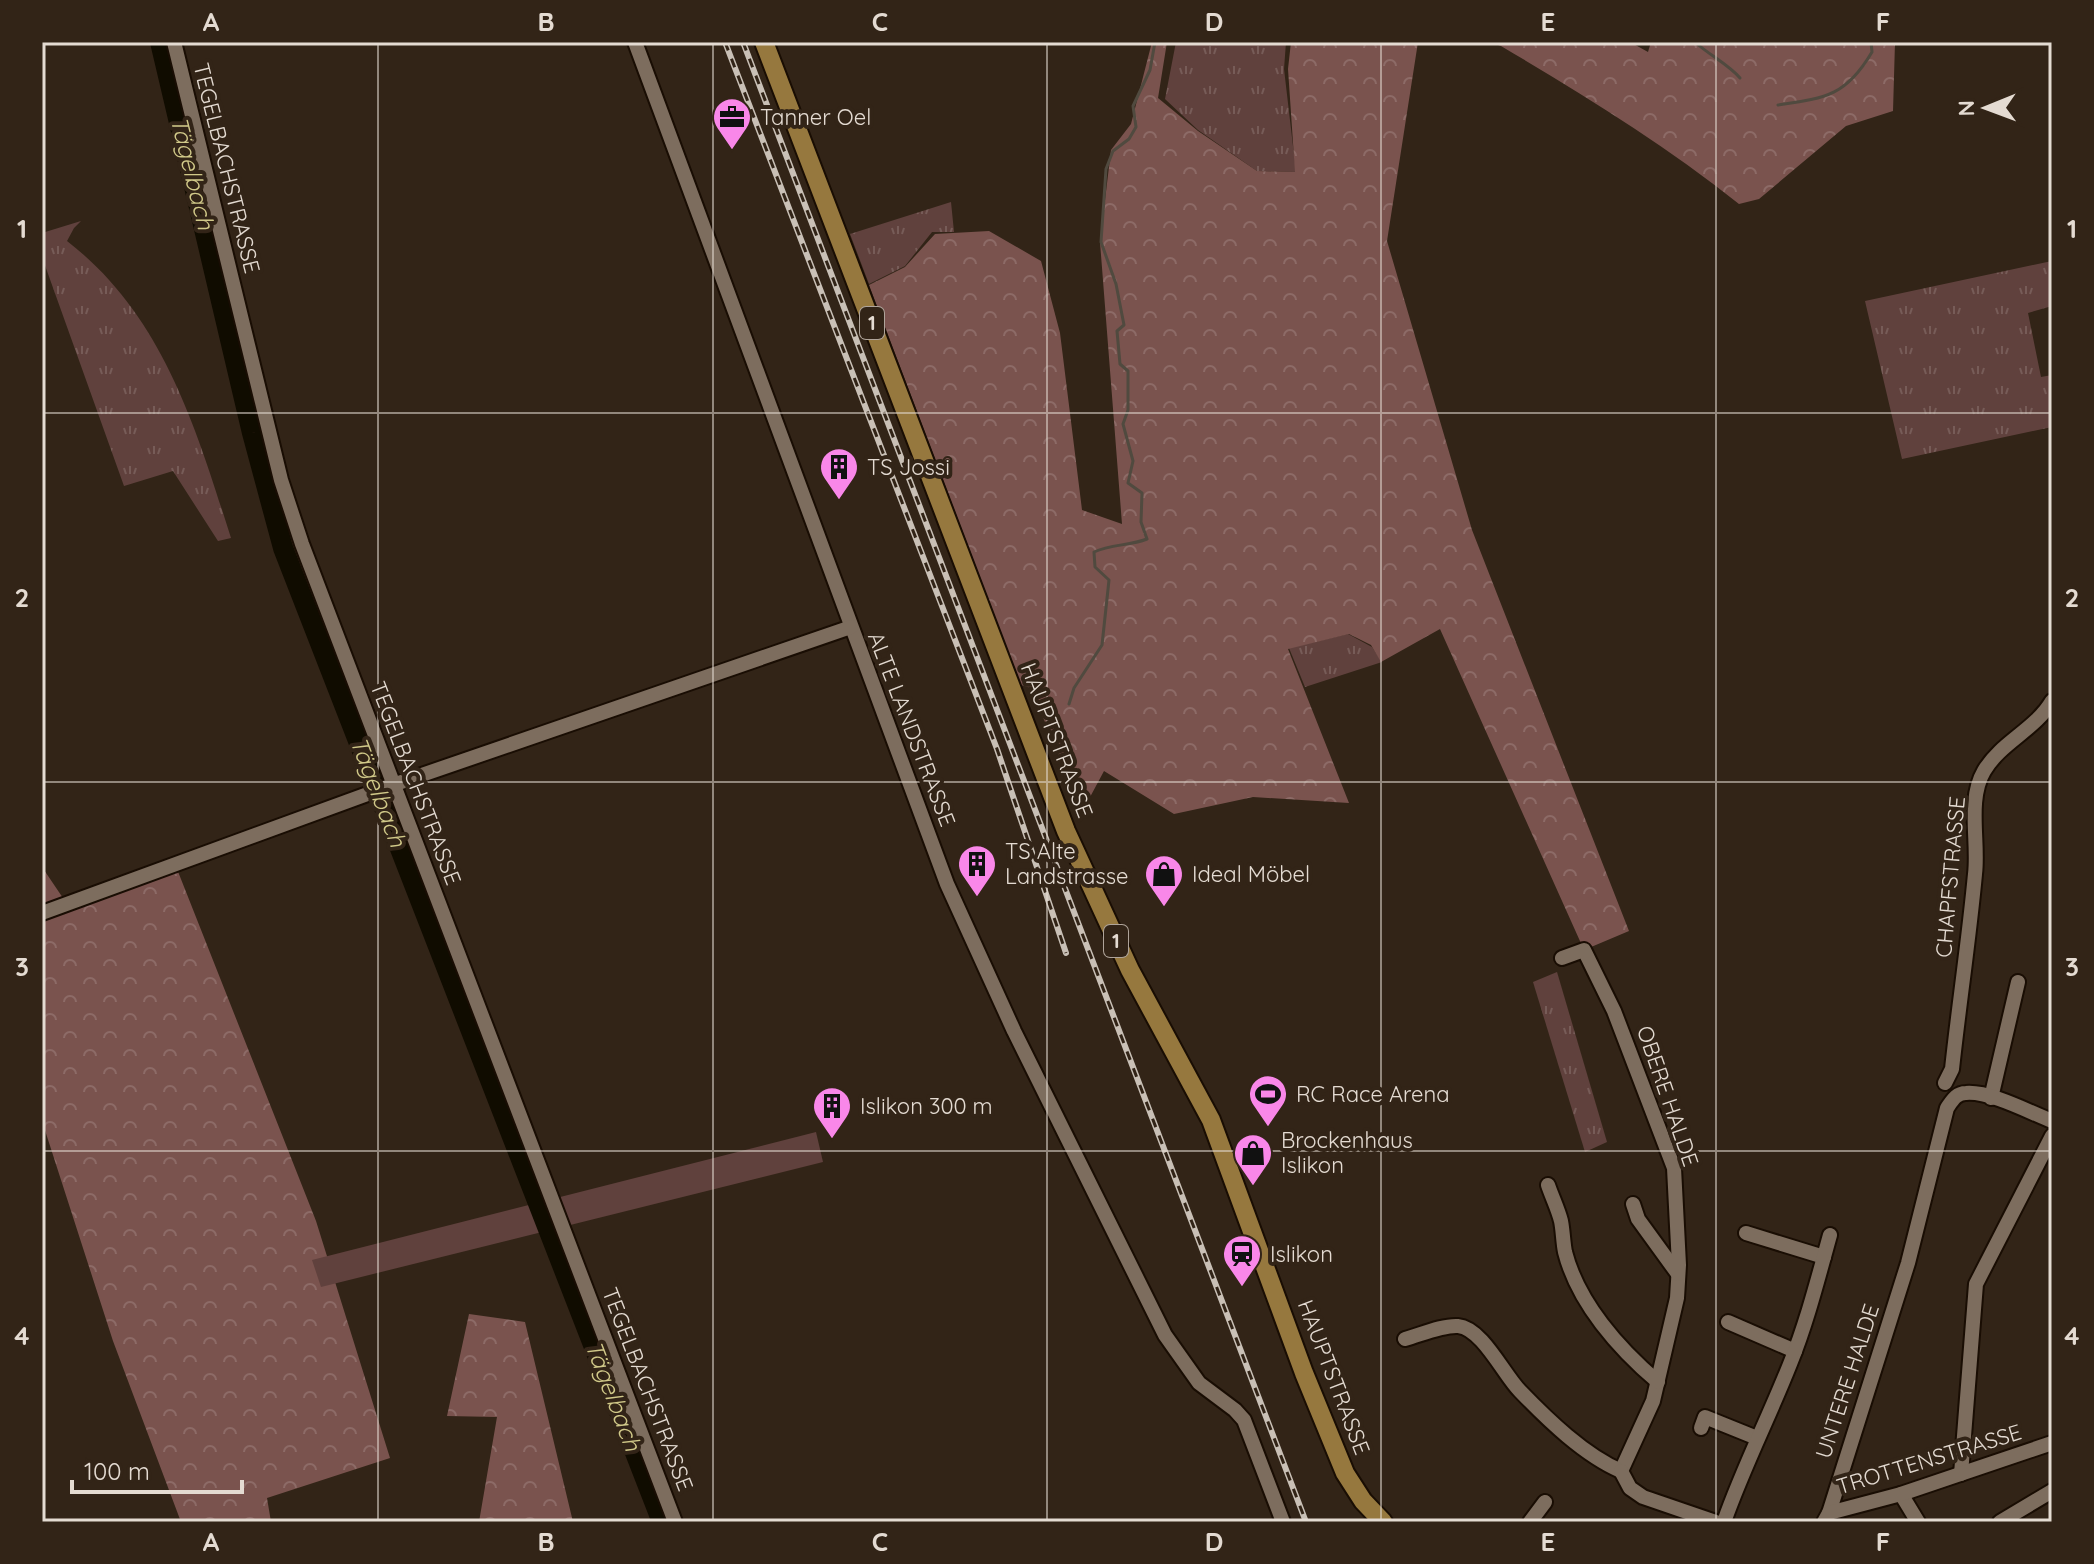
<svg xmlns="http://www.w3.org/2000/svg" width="2094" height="1564" font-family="Quicksand,sans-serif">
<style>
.grass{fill:url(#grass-tufts)}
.forest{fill:url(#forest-crowns)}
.park{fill:#60413d}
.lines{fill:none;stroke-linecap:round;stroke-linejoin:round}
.stream{stroke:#504a3f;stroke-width:3}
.river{stroke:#100c00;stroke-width:20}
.minor-casing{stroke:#190d03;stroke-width:18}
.major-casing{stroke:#190d03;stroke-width:22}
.minor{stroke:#7d6d5e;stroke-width:14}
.major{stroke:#96783e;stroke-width:18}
.rail-casing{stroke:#c9c0b6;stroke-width:6}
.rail{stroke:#322417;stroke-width:3;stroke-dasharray:9;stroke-linecap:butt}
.grid{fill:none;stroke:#e4dbd2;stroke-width:2;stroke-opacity:0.55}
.labels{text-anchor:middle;stroke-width:8;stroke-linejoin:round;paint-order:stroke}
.shield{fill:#322417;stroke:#afa49a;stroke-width:2}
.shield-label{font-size:20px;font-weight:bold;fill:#e4dbd2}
.poi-label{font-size:22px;fill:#e4dbd2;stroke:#322417;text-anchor:start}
.street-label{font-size:22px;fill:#e4dbd2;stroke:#322417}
.water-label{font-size:24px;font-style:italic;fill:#d1c989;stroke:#322417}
.neatline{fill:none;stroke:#e4dbd2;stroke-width:3}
.grid-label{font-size:26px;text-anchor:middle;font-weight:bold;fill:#e4dbd2}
</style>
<defs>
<pattern id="grass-tufts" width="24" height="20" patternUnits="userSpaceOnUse" patternTransform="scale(2)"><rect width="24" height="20" fill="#60413d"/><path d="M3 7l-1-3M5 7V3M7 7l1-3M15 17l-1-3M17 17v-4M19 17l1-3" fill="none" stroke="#775c58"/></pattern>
<pattern id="forest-crowns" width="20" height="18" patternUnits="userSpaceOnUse" patternTransform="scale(2)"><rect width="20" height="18" fill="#7a534e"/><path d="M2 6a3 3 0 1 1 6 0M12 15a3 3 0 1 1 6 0" fill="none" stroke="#8d6b67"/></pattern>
</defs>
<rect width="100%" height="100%" fill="#322417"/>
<!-- grass -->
<g class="grass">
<polygon points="1176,42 1286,42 1284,69 1296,172 1257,171 1198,130 1165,99"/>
<polygon points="951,202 954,232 932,232 905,266 869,284 850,234"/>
<path d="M 81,221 L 74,228 L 67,241 C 163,315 196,428 231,538 L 218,541 L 173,471 L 124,486 L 42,257 L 42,233 Z"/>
<polygon points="2052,261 2052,306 2028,313 2041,377 2052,375 2052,427 1902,459 1865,301"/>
<polygon points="1348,634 1372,647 1382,662 1305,687 1289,648"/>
<polygon points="1557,972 1607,1142 1585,1152 1533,982"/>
</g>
<!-- forest -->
<g class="forest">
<polygon points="1152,42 1167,42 1158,98 1198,131 1257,171 1295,172 1288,69 1291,42 1418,42 1387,241 1472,530 1629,931 1584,950 1440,629 1381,662 1371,645 1349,634 1288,649 1349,803 1253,797 1174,814 1104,771 1082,812 1031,688 1021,685 869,285 905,267 935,234 989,231 1041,261 1060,333 1082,510 1122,524 1100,242 1111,150 1131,124"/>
<path d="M 1489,42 L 1630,42 L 1648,52 L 1651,42 L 1895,42 L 1893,111 L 1846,126 L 1759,199 L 1739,204 C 1664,144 1584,95 1501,46 Z"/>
<polygon points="175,864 316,1221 390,1458 267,1498 271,1522 181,1522 113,1341 42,1121 42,867 67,904"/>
<polygon points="469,1314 525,1322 573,1522 479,1522 497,1417 447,1416"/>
</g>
<!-- park -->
<polygon class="park" points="816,1132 823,1162 321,1287 312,1260"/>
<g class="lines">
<!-- stream -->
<g class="stream">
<path d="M 1695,42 C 1709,55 1728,64 1740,78"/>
<path d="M 1778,105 C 1826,98 1846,96 1872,52 L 1871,42"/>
<path d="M 1069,704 L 1074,688 L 1102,645 L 1109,580 L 1095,567 L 1094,552 C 1111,544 1129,546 1147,539 L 1141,522 L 1142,493 L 1128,483 L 1133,461 L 1123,424 L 1128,410 L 1128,371 L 1120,364 L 1117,331 L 1124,325 L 1116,284 L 1101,242 L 1106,169 L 1113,151 L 1129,139 L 1136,127 L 1133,106 L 1150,70 L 1155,42"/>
</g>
<!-- river -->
<polyline class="river" points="160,42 252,433 283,548 662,1522"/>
<!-- minor casing -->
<g class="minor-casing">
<g id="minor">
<polyline points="174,42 281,480 302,544 675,1522"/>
<polyline points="635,42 947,884 1014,1031 1165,1335 1199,1383 1235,1410 1244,1420 1283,1522"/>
<polyline points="42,913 384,788 851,627"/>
<polyline points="1562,958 1584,950 1614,1011 1674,1168 1679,1265 1677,1298 1653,1401 1621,1471"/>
<path d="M 1945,1083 L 1952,1069 C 1959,1004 1969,939 1975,874 C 1979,842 1967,800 1984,771 C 2001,742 2035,730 2052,701"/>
<polyline points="1991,1098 2018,982"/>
<path d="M 1548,1185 C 1552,1197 1558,1209 1561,1221 C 1563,1231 1563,1242 1565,1252 C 1578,1303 1619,1349 1658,1382"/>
<polyline points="1633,1204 1638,1219 1678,1274"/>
<polyline points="1746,1233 1824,1257"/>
<polyline points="1728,1322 1795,1351"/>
<path d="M 1405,1339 C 1420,1335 1442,1325 1458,1326 C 1482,1328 1504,1375 1520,1391 C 1548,1420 1584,1455 1621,1471"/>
<polyline points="1701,1428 1705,1417 1757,1438"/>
<polyline points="1621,1471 1630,1488 1643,1497 1716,1522"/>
<polyline points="1961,1474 1976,1284 2052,1136"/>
<polyline points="1901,1494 1918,1522"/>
<path d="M 1829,1513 L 1908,1263 L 1947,1108 C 1952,1101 1956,1093 1966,1093 C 1990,1091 2029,1112 2052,1121"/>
<polyline points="1530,1522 1545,1502"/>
<path d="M 1724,1522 C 1743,1468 1769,1417 1790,1364 C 1807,1322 1818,1278 1830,1235"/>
<polyline points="1824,1522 1829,1513 1901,1494 2052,1443"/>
<polyline points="2000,1522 2052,1491"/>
</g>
</g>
<!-- major casing -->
<g class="major-casing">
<polyline id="major" points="764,42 1066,831 1130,970 1211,1120 1304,1373 1345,1473 1363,1501 1383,1522"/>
</g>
<!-- minor -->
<use href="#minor" class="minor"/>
<!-- major -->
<use href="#major" class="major"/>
<!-- rail casing -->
<g class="rail-casing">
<g id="rail">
<polyline points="725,42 997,749 1066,953"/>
<polyline points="743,42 1306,1522"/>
</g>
</g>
<!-- rail -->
<use href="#rail" class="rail"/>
</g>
<!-- grid -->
<path class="grid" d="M 378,42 L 378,1522M 713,42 L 713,1522M 1047,42 L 1047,1522M 1381,42 L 1381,1522M 1716,42 L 1716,1522M 42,413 L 2052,413M 42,782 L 2052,782M 42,1151 L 2052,1151"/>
<!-- icons -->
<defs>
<g id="office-pin" transform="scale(2)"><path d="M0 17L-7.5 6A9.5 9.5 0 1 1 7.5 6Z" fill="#f987e9" stroke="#322417"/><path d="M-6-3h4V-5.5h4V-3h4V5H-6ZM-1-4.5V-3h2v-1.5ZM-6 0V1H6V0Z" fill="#111"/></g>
<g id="building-pin" transform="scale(2)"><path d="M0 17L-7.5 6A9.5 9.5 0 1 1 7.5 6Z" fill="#f987e9" stroke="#322417"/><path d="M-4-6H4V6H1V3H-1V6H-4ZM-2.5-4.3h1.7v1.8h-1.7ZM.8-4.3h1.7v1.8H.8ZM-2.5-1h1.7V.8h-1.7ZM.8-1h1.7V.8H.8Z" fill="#111"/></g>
<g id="shop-pin" transform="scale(2)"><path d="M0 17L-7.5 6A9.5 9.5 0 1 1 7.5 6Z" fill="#f987e9" stroke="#322417"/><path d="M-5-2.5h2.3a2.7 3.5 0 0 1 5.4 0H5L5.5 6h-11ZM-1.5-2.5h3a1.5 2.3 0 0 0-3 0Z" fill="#111"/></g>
<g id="stadium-pin" transform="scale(2)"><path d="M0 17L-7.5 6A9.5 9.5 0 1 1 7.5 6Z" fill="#f987e9" stroke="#322417"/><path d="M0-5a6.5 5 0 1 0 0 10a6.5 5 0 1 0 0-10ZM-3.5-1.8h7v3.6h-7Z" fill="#111"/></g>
<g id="station-pin" transform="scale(2)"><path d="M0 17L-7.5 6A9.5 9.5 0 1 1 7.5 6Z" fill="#f987e9" stroke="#322417"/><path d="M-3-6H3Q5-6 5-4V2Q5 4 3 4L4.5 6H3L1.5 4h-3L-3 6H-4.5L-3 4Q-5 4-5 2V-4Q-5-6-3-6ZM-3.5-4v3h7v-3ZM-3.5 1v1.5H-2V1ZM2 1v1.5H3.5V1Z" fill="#111"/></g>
</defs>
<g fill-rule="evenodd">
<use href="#office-pin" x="732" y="117"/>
<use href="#building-pin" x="839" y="467"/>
<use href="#building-pin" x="977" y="864"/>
<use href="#shop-pin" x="1164" y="874"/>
<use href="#stadium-pin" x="1268" y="1094"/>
<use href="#building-pin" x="832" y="1106"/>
<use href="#shop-pin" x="1253" y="1153"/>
<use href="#station-pin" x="1242" y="1254"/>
</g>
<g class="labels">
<!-- shield labels -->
<g class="shield">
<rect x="860" y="307" width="24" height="32" rx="6"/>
<rect x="1104" y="925" width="24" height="32" rx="6"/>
</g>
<g class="shield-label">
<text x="872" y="330">1</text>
<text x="1116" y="948">1</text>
</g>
<!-- poi labels -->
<g class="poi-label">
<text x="760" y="125">Tanner Oel</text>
<text x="867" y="475">TS Jossi</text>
<text x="1005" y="859">TS Alte<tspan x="1005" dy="25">Landstrasse</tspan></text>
<text x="1192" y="882">Ideal Möbel</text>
<text x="1296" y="1102">RC Race Arena</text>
<text x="860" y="1114">Islikon 300 m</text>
<text x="1281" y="1148">Brockenhaus<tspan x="1281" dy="25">Islikon</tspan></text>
<text x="1270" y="1262">Islikon</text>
</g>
<!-- street labels -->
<g class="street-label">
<text transform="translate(227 168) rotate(76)" y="8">TEGELBACHSTRASSE</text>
<text transform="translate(912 729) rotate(69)" y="8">ALTE LANDSTRASSE</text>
<text transform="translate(1057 740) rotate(69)" y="8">HAUPTSTRASSE</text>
<text transform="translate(416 783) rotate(69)" y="8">TEGELBACHSTRASSE</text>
<text transform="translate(1950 877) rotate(-85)" y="8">CHAPFSTRASSE</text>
<text transform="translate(1668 1096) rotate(71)" y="8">OBERE HALDE</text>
<text transform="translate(1334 1377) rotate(69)" y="8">HAUPTSTRASSE</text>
<text transform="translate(1847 1381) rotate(-72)" y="8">UNTERE HALDE</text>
<text transform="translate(648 1389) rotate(69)" y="8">TEGELBACHSTRASSE</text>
<text transform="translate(1929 1459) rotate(-17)" y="8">TROTTENSTRASSE</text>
</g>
<!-- water labels -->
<g class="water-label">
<text transform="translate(192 173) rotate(76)" y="8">Tägelbach</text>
<text transform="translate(378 792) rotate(69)" y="8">Tägelbach</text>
<text transform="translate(613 1396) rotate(69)" y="8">Tägelbach</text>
</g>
</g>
<!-- border -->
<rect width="2094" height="1564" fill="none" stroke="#322417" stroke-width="88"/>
<!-- north arrow -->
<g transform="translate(1986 108) rotate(269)" stroke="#322417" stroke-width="6" paint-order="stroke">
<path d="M0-6L14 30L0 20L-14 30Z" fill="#e4dbd2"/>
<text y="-12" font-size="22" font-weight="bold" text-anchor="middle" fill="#e4dbd2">N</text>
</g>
<!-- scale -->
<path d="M72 1480v12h170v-12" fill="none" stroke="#e4dbd2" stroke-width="4"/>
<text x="84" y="1480" font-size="24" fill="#e4dbd2" stroke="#322417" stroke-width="6" paint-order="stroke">100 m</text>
<rect x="44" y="44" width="2006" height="1476" class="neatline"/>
<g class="grid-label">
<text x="211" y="31">A</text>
<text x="546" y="31">B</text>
<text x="880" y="31">C</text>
<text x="1214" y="31">D</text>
<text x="1548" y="31">E</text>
<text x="1883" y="31">F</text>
<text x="22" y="238">1</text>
<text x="2072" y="238">1</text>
<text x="22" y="607">2</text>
<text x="2072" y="607">2</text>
<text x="22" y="976">3</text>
<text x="2072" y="976">3</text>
<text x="22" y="1345">4</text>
<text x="2072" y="1345">4</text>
<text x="211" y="1551">A</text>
<text x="546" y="1551">B</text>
<text x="880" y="1551">C</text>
<text x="1214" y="1551">D</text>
<text x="1548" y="1551">E</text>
<text x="1883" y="1551">F</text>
</g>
</svg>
